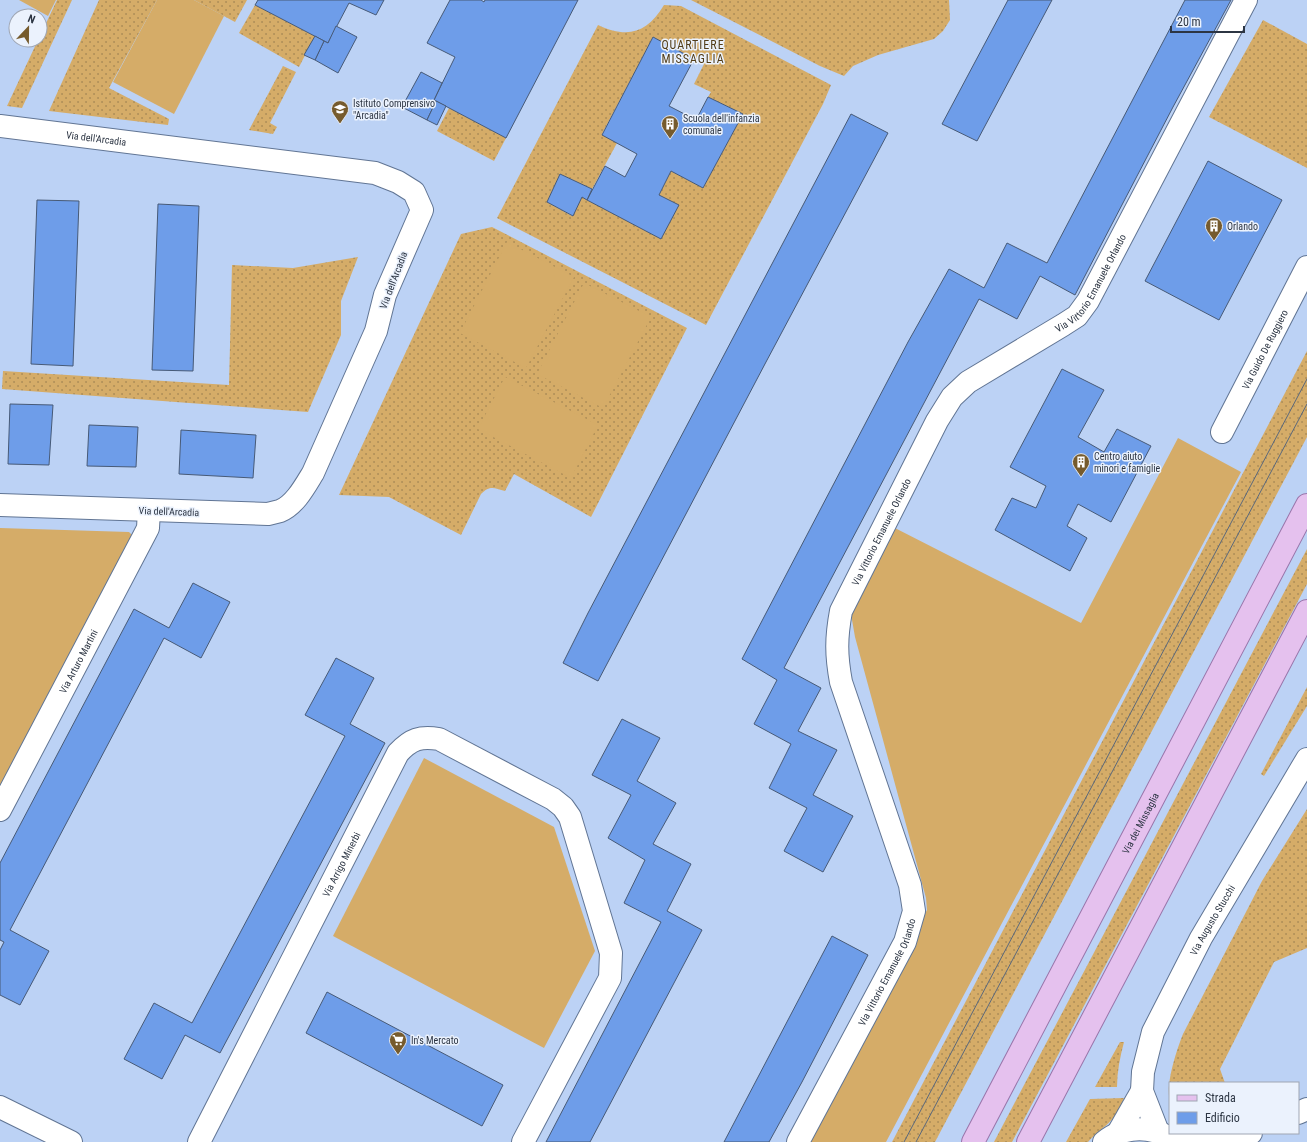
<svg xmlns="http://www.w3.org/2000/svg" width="1307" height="1142" font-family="'Roboto Condensed',sans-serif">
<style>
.grass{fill:url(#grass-dots);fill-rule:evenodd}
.garden{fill:#d5ac68}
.building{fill:#6e9de9;stroke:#475a77}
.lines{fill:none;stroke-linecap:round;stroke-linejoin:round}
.minor-casing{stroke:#617594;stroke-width:24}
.major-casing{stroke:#9975aa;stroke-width:24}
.minor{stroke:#fff;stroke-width:22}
.major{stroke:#e5c1ee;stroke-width:22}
.tram{stroke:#5a687c;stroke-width:1}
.labels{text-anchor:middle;stroke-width:3;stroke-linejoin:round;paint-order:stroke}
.poi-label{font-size:10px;fill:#2c3543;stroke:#ebf2fd;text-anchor:start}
.street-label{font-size:10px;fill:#2c3543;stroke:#ebf2fd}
.quarter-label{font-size:12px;letter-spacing:1px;fill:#513c17;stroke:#ebf2fd}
</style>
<defs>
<pattern id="grass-dots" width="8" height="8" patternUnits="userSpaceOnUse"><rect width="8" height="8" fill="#d5ac68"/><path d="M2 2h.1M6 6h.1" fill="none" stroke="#ad8d57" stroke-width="1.8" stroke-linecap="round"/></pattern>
</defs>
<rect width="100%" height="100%" fill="#bcd2f5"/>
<!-- grass -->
<g class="grass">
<polygon points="57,0 72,0 22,108 7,106 38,40 40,40 40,36"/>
<polygon points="99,0 157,0 109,88 169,119 168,125 49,111"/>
<polygon points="194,0 247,0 235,22"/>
<polygon points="691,0 949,0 950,20 943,31 934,39 878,55 853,66 844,76 820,66"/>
<polygon points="255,5 315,36 299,67 239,33"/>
<path d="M 664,5 L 681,6 L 831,85 L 823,104 L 706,325 L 497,218 L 598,25 C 628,39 647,33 664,5 ZM 653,37 L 704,64 L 694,84 L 711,92 L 708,97 L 743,114 L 703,188 L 671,171 L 659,195 L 678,205 L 661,239 L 582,197 L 572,216 L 547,202 L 560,174 L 592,189 L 617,143 L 602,134 Z"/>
<polygon points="1263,20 1307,44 1307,168 1209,117"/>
<polygon points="283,66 296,72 270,123 277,127 273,134 249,130"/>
<polygon points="449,108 506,138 494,161 437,131"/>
<path d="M 492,227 L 687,328 L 591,517 L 514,474 L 505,491 C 494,488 490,485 481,494 L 461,535 L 389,497 L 339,495 L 461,234 Z"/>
<polygon points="358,257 341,301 341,335 308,412 2,389 3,371 229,385 232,265 293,268"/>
<polygon points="1307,351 1307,437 935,1142 892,1142"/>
<polygon points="1307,549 1307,584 1012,1142 994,1142"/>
<polygon points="1307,687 1307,706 1264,776 1261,774"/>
<path d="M 1307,809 L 1307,948 L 1274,962 L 1220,1069 L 1225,1083 L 1170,1083 L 1170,1101 C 1165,1085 1177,1049 1183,1034 L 1262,881 Z"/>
<path d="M 1120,1042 L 1124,1042 C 1120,1057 1117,1072 1117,1087 L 1095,1087 Z"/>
<path d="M 1124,1098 C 1117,1121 1103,1126 1088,1142 L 1066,1142 L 1090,1099 Z"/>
</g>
<!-- garden -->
<g class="garden">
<polygon points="19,0 56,0 48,16"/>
<polygon points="157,0 194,0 224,16 174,114 113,82"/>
<polygon points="507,242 574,277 526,368 460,333"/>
<polygon points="584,283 651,317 603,408 537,374"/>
<polygon points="505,377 598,425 571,478 478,429"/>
<polygon points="1178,438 1241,472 886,1142 805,1142 927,910 926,898 855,637 851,614 891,526 1081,623"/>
<polygon points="0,528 129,532 135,538 0,792"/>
<polygon points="424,758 554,827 595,951 544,1048 333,936"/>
</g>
<!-- building -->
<g class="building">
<polygon points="258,0 384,0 376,15 349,3 328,43 255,5"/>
<polygon points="450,0 481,0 484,2 485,0 578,0 506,138 434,100 455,57 427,43"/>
<polygon points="1008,0 1052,0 977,141 942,124"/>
<polygon points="1185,0 1231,0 1173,107 1075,295 1040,276 1017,319 979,299 784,668 821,688 798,731 837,750 813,795 853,816 823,872 784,851 807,808 769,788 791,744 754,724 777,680 742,659 908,342 949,269 984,288 1007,243 1047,263"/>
<polygon points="336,26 357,37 338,73 315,60 324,41 328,43"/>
<polygon points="315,36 324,41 315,60 304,55"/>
<polygon points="653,37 694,59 669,106 696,120 708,97 743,114 703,188 671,171 659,195 679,205 661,239 587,200 605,166 625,177 637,154 602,135"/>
<polygon points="421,72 442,83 434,100 436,101 427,120 402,107"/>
<polygon points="436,101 446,106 437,125 427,120"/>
<polygon points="851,114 888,133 766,362 598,681 563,663 588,613"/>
<polygon points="1208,161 1282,200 1219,320 1145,281"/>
<polygon points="560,174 592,189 587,200 582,197 573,216 547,202"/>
<polygon points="37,200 79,201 73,366 31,364"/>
<polygon points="158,204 199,206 193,371 152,370"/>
<polygon points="1062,369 1104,390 1078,437 1104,452 1117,429 1151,446 1111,522 1078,504 1067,526 1087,538 1070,571 995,530 1012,498 1036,508 1046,486 1010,467"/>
<polygon points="10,404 53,405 49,465 8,464"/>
<polygon points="89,425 138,427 136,467 87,466"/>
<polygon points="181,430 256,435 253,478 179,474"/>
<polygon points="193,583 230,602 201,658 164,638 10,930 49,951 20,1005 0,995 0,950 4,942 0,940 0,863 134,609 169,628"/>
<polygon points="336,658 374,678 350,724 385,743 220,1053 185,1035 162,1079 124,1059 154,1003 192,1023 345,736 305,715"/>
<polygon points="622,719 660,738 637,781 676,803 653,844 691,864 667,911 702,930 590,1142 546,1142 661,922 624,903 645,860 608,838 631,795 592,775"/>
<polygon points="832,936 868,955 802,1082 769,1142 724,1142"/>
<polygon points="327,992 503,1085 482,1126 306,1033"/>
</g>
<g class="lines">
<!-- minor casing -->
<g class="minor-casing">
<g id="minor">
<path id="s1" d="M 0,126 L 375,173 L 398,182 L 414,192 L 422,210 L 385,295 L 376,331 L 313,473 C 305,486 295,505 280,511 C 276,512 272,513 268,514 L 0,505"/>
<path id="s2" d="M 1222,432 L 1307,267"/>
<path id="s3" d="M 0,810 L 146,532 L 148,528 L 149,510"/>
<polyline points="0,1107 71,1142"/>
<polyline points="1298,1113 1307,1109"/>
<path id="s4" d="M 1158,1132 L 1142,1091 L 1143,1072 L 1153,1032 L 1201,938 L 1307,759"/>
<polyline points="1118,1133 1142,1091"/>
<path id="s5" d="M 199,1142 L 398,753 C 411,739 420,736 439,739 L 553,799 L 563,807 L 570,817 L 611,953 L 610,978 L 523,1142"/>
<path id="s6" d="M 798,1142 L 905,942 L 914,911 L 910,885 L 841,682 C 836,655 836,638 841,611 L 937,421 L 952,397 L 968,382 L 1063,325 L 1077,316 L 1088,301 L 1246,0"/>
<path d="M 1104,1142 C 1125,1125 1154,1125 1175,1142"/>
<polyline points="1178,1142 1251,1133"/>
</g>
</g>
<!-- major casing -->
<g class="major-casing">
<g id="major">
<path id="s7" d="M 973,1142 L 1307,505"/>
<polyline points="1028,1142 1307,611"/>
</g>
</g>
<!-- minor -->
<use href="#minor" class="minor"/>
<!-- major -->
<use href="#major" class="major"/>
<!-- tram -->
<g class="tram">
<polyline points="904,1142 1307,379"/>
<polyline points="916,1142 1307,404"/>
</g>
</g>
<!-- icons -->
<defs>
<g id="school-pin" transform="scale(0.9)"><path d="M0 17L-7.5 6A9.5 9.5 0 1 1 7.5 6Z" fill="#765b2d" stroke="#ebf2fd"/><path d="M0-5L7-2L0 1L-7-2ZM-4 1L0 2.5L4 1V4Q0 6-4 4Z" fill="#fff"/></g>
<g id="building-pin" transform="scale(0.9)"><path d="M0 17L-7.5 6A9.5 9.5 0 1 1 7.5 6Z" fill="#765b2d" stroke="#ebf2fd"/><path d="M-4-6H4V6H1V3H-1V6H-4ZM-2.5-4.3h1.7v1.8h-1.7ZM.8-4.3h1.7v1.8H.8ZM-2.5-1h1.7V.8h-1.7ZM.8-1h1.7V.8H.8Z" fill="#fff"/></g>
<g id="supermarket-pin" transform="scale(0.9)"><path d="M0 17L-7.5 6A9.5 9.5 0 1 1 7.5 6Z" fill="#765b2d" stroke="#ebf2fd"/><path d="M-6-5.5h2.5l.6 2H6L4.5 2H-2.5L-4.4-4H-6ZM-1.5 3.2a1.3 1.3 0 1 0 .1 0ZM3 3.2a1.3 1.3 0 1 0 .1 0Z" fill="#fff"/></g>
</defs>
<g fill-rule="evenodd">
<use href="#school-pin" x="340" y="109"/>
<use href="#building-pin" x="670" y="124"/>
<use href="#building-pin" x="1214" y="226"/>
<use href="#building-pin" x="1081" y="462"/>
<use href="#supermarket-pin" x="398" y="1040"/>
</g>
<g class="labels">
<!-- poi labels -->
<g class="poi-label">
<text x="353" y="107">Istituto Comprensivo<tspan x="353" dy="12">"Arcadia"</tspan></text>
<text x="683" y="122">Scuola dell'infanzia<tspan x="683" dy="12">comunale</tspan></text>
<text x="1227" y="230">Orlando</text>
<text x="1094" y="460">Centro aiuto<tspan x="1094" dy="12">minori e famiglie</tspan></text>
<text x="411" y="1044">In's Mercato</text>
</g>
<!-- street labels -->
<g class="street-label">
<text dy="4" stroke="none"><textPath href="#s1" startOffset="97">Via dell'Arcadia</textPath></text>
<text transform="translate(393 280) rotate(-69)" y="4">Via dell'Arcadia</text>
<text dy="4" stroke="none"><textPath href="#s6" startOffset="996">Via Vittorio Emanuele Orlando</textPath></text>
<text dy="4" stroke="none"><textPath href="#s2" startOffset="93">Via Guido De Ruggiero</textPath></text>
<text transform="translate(169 511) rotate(2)" y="4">Via dell'Arcadia</text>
<text dy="4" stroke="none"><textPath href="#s6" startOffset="660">Via Vittorio Emanuele Orlando</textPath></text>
<text dy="4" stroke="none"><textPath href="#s3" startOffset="168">Via Arturo Martini</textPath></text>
<text dy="4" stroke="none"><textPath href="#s7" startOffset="360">Via dei Missaglia</textPath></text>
<text dy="4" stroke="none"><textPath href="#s5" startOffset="312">Via Arrigo Minerbi</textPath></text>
<text dy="4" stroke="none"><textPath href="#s4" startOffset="231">Via Augusto Stucchi</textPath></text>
<text dy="4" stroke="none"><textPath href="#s6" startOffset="192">Via Vittorio Emanuele Orlando</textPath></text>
</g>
<!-- quarter labels -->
<g class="quarter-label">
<text x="693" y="49">QUARTIERE<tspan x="693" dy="14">MISSAGLIA</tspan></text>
</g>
</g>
<!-- legend -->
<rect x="1169" y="1082" width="130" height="52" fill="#ebf2fd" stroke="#9fa6b3"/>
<rect x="1177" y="1095" width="20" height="6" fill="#e5c1ee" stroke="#9fa6b3"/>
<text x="1205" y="1102" font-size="12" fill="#2c3543">Strada</text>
<rect x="1177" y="1112" width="20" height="12" fill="#6e9de9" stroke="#9fa6b3"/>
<text x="1205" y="1122" font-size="12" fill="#2c3543">Edificio</text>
<!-- north arrow -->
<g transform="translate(28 28) rotate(22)"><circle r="19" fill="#ebf2fd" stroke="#9fa6b3"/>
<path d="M0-3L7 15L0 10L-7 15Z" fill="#765b2d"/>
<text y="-6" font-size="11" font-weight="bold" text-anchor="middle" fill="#2c3543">N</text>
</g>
<!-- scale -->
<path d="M1171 26v6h73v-6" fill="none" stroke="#2c3543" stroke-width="2"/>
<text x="1177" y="26" font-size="12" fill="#2c3543" stroke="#ebf2fd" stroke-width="3" paint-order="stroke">20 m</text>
</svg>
